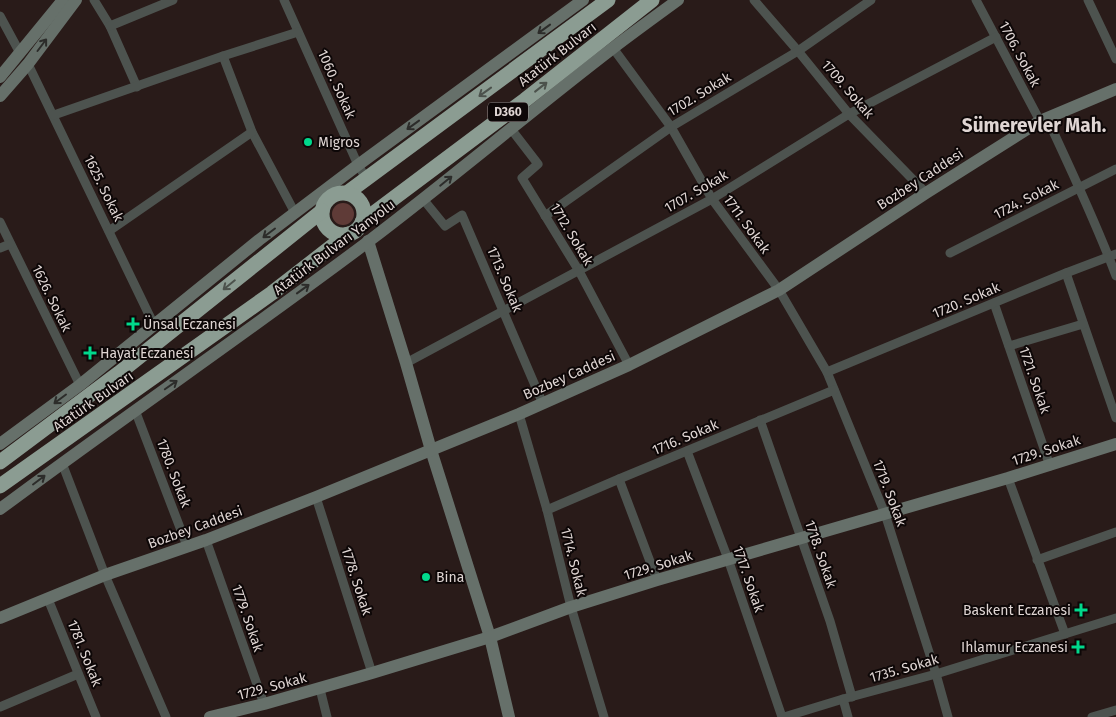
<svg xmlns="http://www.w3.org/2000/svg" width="1116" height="717" font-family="'Fira Sans',sans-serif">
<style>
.green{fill:#5f3b37}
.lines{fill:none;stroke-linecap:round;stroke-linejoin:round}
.street{stroke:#4d534f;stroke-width:9}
.secondary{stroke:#66706a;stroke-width:12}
.highway{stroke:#8b9c92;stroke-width:15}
.oneway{stroke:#2c2c2a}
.oneway2{stroke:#4c524c}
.poi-dot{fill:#00d98c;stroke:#0d0707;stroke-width:2}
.labels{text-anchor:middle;stroke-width:4;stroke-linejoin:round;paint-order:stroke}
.shield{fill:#0d0707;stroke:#a09796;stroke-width:1}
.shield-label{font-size:12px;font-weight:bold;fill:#dfd5d3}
.street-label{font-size:14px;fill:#dfd5d3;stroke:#0d0707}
.poi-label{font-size:14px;fill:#dfd5d3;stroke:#0d0707;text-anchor:start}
.district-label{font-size:19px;font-weight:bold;fill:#dfd5d3;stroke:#0d0707}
</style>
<rect width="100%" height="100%" fill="#291b19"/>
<!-- green -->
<circle class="green" cx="343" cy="214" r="11"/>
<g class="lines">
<!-- street -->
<g class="street">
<polyline points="94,0 110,26 137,87"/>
<polyline points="284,0 358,165 366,178"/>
<polyline points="754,0 798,51 849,114 926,193"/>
<polyline points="976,0 1040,121"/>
<polyline points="1088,0 1116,59"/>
<polyline points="0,16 20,53"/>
<polyline points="110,26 173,0"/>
<polyline points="613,48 671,127 712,199 779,290 827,372 885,514 936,674 948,717"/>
<polyline points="223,56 252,132 295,213"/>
<polyline points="28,64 154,325"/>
<polyline points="54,115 223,56 298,32"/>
<path d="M 1047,118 C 1071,170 1096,222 1116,276"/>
<polyline points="511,129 538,164 522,178 579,271 629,365"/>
<polyline points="423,199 445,226 462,215 543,404"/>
<polyline points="545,216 671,127 798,51 871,0"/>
<polyline points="0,222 80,385"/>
<polyline points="109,231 252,132"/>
<polyline points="0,248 10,244"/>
<polyline points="950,253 1116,169"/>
<polyline points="1066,273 1116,418"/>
<polyline points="994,303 1050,466"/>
<polyline points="1009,346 1083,324"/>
<polyline points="406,363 712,199 849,114 996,37"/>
<polyline points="827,372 1066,273 1116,254"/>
<polyline points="135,410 187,546"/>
<polyline points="519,414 547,510 571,607 604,717"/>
<polyline points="760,420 830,621 852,697"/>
<polyline points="687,451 728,559 782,717"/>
<polyline points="62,463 105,575 166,717"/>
<polyline points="1008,478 1065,634"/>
<polyline points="619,479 657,580"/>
<polyline points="316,497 372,673"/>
<polyline points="547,510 619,479 834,390"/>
<polyline points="206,540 264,704"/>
<polyline points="1037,560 1116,532"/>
<polyline points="48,599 96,717"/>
<polyline points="320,689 327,717"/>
<polyline points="843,699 848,717"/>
<polyline points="0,707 78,674"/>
<polyline points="784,717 843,699 936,674 1116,618"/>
<polyline points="1092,717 1116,710"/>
</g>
<!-- secondary -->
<g class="secondary">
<polyline points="0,77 63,0"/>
<polyline points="0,96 28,64 76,0"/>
<polyline points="368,241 406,363 431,450 490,637 509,717"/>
<polyline points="0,444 80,385 259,240 358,165 583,0"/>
<path d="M 0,509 C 122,418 248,332 369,241 C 452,178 531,111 613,48 C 634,32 656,16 678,0"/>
<polyline points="0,618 105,575 206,540 316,497 519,414 629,365 779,290 926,193 1040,121 1116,89"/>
<polyline points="210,717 264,704 372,673 490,637 571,607 657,580 1008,478 1116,444"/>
</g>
<!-- highway -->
<g class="highway">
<polyline points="347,193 608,0"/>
<circle cx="343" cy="214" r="21"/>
<polyline points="362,222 525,100 652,0"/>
<polyline points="0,462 119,373 322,211"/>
<polyline points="0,486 272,293 348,234"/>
</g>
</g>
<!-- one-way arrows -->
<defs><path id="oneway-shaft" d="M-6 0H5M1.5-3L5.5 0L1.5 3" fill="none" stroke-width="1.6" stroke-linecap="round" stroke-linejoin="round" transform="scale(1.25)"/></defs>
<g class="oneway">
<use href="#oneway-shaft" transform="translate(544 29) rotate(144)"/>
<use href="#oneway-shaft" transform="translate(42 45) rotate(-53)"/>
<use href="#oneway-shaft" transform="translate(413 125) rotate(144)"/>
<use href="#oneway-shaft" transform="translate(446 181) rotate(-39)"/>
<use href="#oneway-shaft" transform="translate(269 233) rotate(143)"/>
<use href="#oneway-shaft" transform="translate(303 289) rotate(-36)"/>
<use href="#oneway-shaft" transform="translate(171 385) rotate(-35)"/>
<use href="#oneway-shaft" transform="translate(60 399) rotate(143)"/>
<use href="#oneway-shaft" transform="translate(39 480) rotate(-37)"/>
</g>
<g class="oneway2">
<use href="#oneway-shaft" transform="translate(541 87) rotate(-38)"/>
<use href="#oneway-shaft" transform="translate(485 92) rotate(144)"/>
<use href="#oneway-shaft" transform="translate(229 285) rotate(141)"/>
</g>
<!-- markers -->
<g class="poi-dot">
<circle cx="308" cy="142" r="5"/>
<path d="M130.5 316.5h5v5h5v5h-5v5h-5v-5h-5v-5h5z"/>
<path d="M87.5 345.5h5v5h5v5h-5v5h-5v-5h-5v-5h5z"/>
<circle cx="426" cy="577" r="5"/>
<path d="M1078.5 602.5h5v5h5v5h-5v5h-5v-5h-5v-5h5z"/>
<path d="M1075.5 639.5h5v5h5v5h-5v5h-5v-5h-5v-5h5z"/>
</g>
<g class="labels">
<!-- shield labels -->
<rect class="shield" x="488" y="102.5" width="40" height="19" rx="4"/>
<g class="shield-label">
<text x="508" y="116">D360</text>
</g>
<!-- street labels -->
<g class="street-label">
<text transform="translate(557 54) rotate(-38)" y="5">Atatürk Bulvarı</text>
<text transform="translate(1020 54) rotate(62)" y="5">1706. Sokak</text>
<text transform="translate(337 84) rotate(66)" y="5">1060. Sokak</text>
<text transform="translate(848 89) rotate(49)" y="5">1709. Sokak</text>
<text transform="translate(699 94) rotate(-31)" y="5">1702. Sokak</text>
<text transform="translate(920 179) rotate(-33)" y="5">Bozbey Caddesi</text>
<text transform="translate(104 188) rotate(64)" y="5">1625. Sokak</text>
<text transform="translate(696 191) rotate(-30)" y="5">1707. Sokak</text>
<text transform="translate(1026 199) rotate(-27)" y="5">1724. Sokak</text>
<text transform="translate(747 224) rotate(54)" y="5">1711. Sokak</text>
<text transform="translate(572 234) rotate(59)" y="5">1712. Sokak</text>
<text transform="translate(334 247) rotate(-37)" y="5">Atatürk Bulvarı Yanyolu</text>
<text transform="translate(505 279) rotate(67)" y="5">1713. Sokak</text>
<text transform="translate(52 298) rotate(64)" y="5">1626. Sokak</text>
<text transform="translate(966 300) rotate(-23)" y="5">1720. Sokak</text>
<text transform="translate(569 375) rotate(-24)" y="5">Bozbey Caddesi</text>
<text transform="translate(1035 380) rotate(71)" y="5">1721. Sokak</text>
<text transform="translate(93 401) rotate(-35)" y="5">Atatürk Bulvarı</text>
<text transform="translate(685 437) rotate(-23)" y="5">1716. Sokak</text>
<text transform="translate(1046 450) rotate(-18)" y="5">1729. Sokak</text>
<text transform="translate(174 473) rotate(69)" y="5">1780. Sokak</text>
<text transform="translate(890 493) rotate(69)" y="5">1719. Sokak</text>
<text transform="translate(195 527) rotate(-20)" y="5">Bozbey Caddesi</text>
<text transform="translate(821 554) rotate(71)" y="5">1718. Sokak</text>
<text transform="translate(574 562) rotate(76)" y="5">1714. Sokak</text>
<text transform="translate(658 565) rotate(-17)" y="5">1729. Sokak</text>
<text transform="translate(749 579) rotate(71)" y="5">1717. Sokak</text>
<text transform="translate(357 581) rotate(72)" y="5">1778. Sokak</text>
<text transform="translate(248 618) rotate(71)" y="5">1779. Sokak</text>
<text transform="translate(85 653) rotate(68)" y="5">1781. Sokak</text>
<text transform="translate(904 668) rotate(-16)" y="5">1735. Sokak</text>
<text transform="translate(272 686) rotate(-15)" y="5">1729. Sokak</text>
</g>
<!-- poi labels -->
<g class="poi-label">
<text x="318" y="147">Migros</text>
<text x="143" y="329">Ünsal Eczanesi</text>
<text x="100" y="358">Hayat Eczanesi</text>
<text x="436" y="582">Bina</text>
<text x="1071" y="615" text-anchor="end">Baskent Eczanesi</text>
<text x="1068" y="652" text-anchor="end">Ihlamur Eczanesi</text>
</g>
<!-- district labels -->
<g class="district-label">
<text x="1034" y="132">Sümerevler Mah.</text>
</g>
</g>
</svg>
